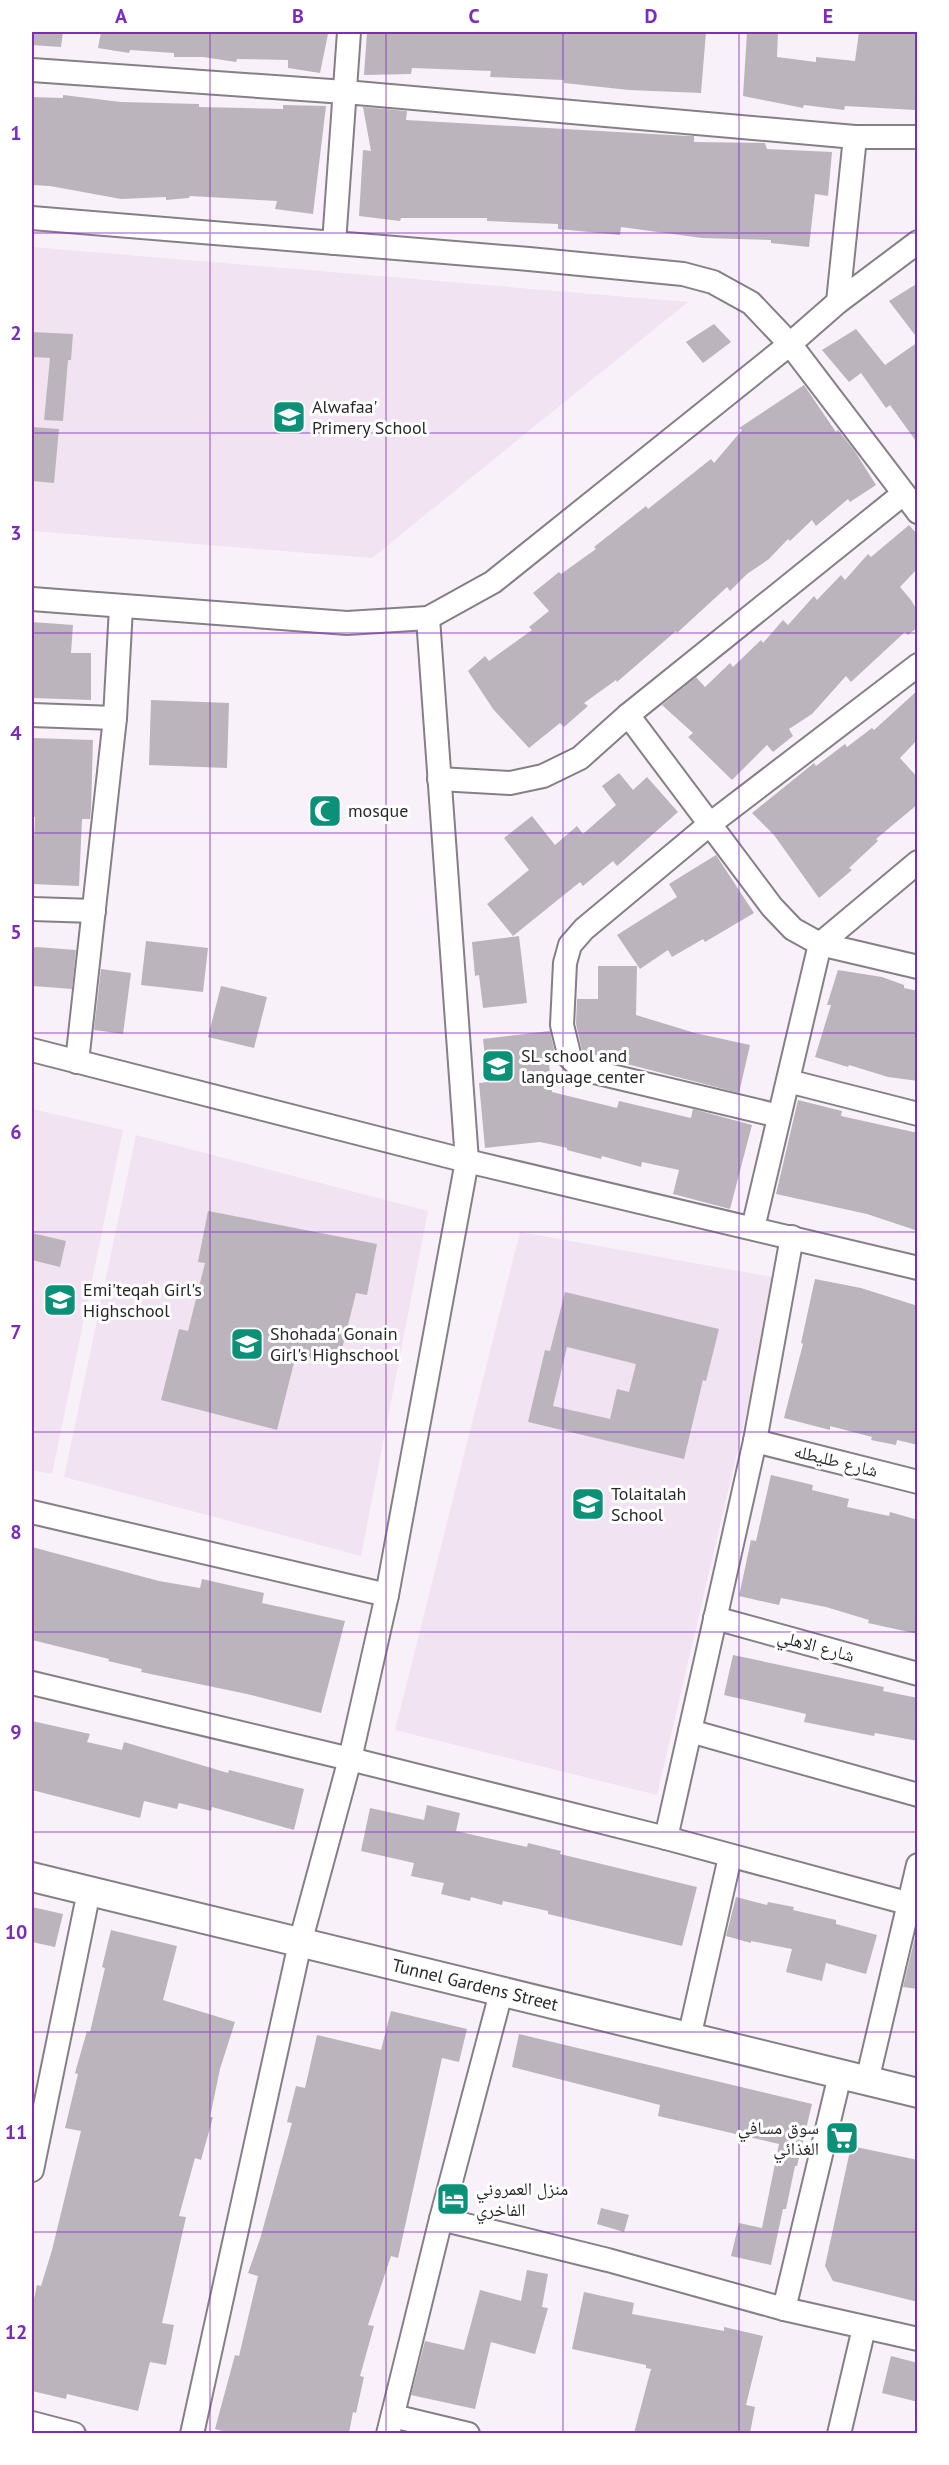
<svg xmlns="http://www.w3.org/2000/svg" width="949" height="2465" font-family="'PT Sans','Noto Naskh Arabic',sans-serif">
<style>
.built{fill:#f1e3f1}
.building{fill:#bcb4bc;fill-rule:evenodd}
.lines{fill:none;stroke-linecap:round;stroke-linejoin:round}
.minor-casing{stroke:#867f86;stroke-width:26}
.major-casing{stroke:#867f86;stroke-width:32}
.minor{stroke:#fff;stroke-width:22}
.major{stroke:#fff;stroke-width:28}
.grid{fill:none;stroke:#7b2cbf;stroke-width:1.5;stroke-opacity:0.55}
.labels{text-anchor:middle;stroke-width:6;stroke-linejoin:round;paint-order:stroke}
.poi-label{font-size:18px;fill:#2b282b;stroke:#fff;text-anchor:start}
.street-label{font-size:18px;fill:#2b282b;stroke:#fff}
.neatline{fill:none;stroke:#7b2cbf;stroke-width:2}
.grid-label{font-size:20px;text-anchor:middle;font-weight:bold;fill:#7b2cbf}
</style>
<rect width="100%" height="100%" fill="#f9f1f9"/>
<!-- built -->
<g class="built">
<polygon points="32,247 688,302 372,558 32,531"/>
<polygon points="32,1109 123,1130 52,1474 32,1470"/>
<polygon points="136,1135 428,1211 361,1556 64,1477"/>
<polygon points="520,1232 778,1278 657,1795 395,1730"/>
</g>
<!-- building -->
<g class="building">
<polygon points="32,32 63,32 61,47 32,45"/>
<polygon points="101,32 279,32 328,34 320,73 288,68 288,60 237,59 236,62 203,57 174,57 174,53 130,50 129,53 98,48"/>
<polygon points="367,32 706,32 701,93 629,90 564,83 564,80 490,77 491,71 412,68 411,74 364,75"/>
<polygon points="747,32 778,32 777,57 816,62 816,57 855,61 859,32 918,32 915,110 845,106 844,110 804,105 803,108 743,96"/>
<polygon points="63,95 121,102 199,104 199,107 283,109 283,105 326,106 313,214 275,209 277,201 190,196 189,198 166,200 166,197 121,199 50,186 32,185 32,97 63,98"/>
<polygon points="363,107 407,111 406,120 688,136 694,136 694,142 765,143 767,149 832,152 828,196 815,194 809,247 771,243 771,240 702,238 621,227 620,235 558,229 558,224 487,221 487,218 401,218 400,221 359,216 363,150 371,151"/>
<polygon points="918,283 918,339 889,301"/>
<polygon points="714,324 731,342 703,363 686,342"/>
<polygon points="856,329 885,365 918,342 918,444 890,405 886,408 861,373 849,382 822,350"/>
<polygon points="32,332 73,334 71,360 68,360 63,421 44,420 50,358 32,357"/>
<polygon points="804,385 836,432 838,430 854,450 876,485 850,502 848,499 816,526 812,520 790,541 788,539 769,559 747,574 730,591 727,587 677,633 676,631 617,682 616,680 584,703 588,706 564,727 560,723 529,748 493,709 468,671 485,656 489,661 532,630 529,627 549,611 533,593 559,572 561,574 596,549 594,547 646,506 648,509 711,459 714,463 742,430 739,428"/>
<polygon points="32,427 59,429 54,483 32,481"/>
<polygon points="909,525 918,535 918,568 900,587 911,600 918,612 918,627 908,635 905,632 851,682 846,676 812,714 789,729 793,736 773,752 767,745 732,780 688,737 693,733 662,705 696,677 705,687 730,663 733,667 761,640 763,643 783,620 788,625 814,596 817,600 841,575 845,580 868,554 871,557"/>
<polygon points="32,622 73,625 71,653 91,653 91,700 32,698"/>
<polygon points="918,690 918,739 900,758 918,778 918,804 876,839 878,841 849,868 852,870 819,898 774,835 752,813 814,763 816,766 845,744 847,747 872,728 874,730"/>
<polygon points="151,700 229,703 227,768 149,765"/>
<polygon points="33,738 93,740 91,810 90,819 82,819 79,886 32,884 35,817 32,817"/>
<polygon points="619,773 633,790 647,777 678,812 617,866 613,861 583,886 580,882 513,936 487,904 529,870 504,838 532,816 555,845 577,826 583,834 616,805 602,786"/>
<polygon points="716,855 754,913 705,942 703,939 672,957 668,950 640,969 617,935 677,897 669,884"/>
<polygon points="519,936 527,1003 483,1008 479,975 475,976 472,942"/>
<polygon points="146,941 208,948 203,992 141,985"/>
<polygon points="36,947 76,950 72,989 33,986 32,948"/>
<polygon points="598,966 637,966 636,1015 695,1033 750,1045 739,1093 627,1064 630,1055 586,1055 582,1051 576,1024 577,999 598,999"/>
<polygon points="101,969 131,973 123,1034 94,1030"/>
<polygon points="838,970 882,977 904,985 904,988 918,991 918,1081 888,1077 849,1065 848,1067 815,1057 831,1005 827,1005"/>
<polygon points="221,986 267,997 254,1048 208,1037"/>
<polygon points="550,1031 555,1054 548,1054 552,1092 617,1108 619,1101 691,1118 693,1109 752,1125 730,1209 673,1194 679,1170 642,1162 641,1167 602,1156 601,1159 567,1150 567,1148 540,1142 485,1148 479,1083 488,1082 483,1039"/>
<polygon points="798,1100 842,1111 841,1116 918,1133 918,1231 867,1214 776,1194"/>
<polygon points="208,1211 377,1244 367,1295 356,1293 338,1365 296,1355 277,1430 161,1400 179,1329 188,1331 205,1263 198,1262"/>
<polygon points="32,1233 66,1241 60,1267 32,1260"/>
<polygon points="815,1279 861,1288 918,1306 918,1445 897,1440 896,1445 871,1440 872,1437 830,1426 830,1430 784,1418 803,1344 801,1343"/>
<path d="M 565,1292 L 719,1329 L 706,1381 L 703,1380 L 684,1459 L 528,1422 L 545,1350 L 550,1351 ZM 567,1347 L 636,1364 L 629,1392 L 617,1389 L 610,1419 L 553,1406 Z"/>
<polygon points="771,1475 813,1485 812,1490 849,1499 847,1507 889,1516 890,1512 918,1520 918,1634 868,1623 869,1620 826,1607 781,1598 779,1605 739,1596 751,1540 756,1541"/>
<polygon points="32,1547 159,1581 200,1588 202,1579 264,1593 262,1603 345,1621 321,1713 247,1694 141,1672 142,1669 108,1661 109,1659 32,1640"/>
<polygon points="733,1655 884,1687 883,1691 918,1698 918,1741 875,1733 874,1736 804,1722 806,1714 724,1695"/>
<polygon points="32,1721 90,1734 87,1742 122,1750 124,1742 228,1773 229,1770 304,1789 294,1830 212,1807 211,1811 179,1803 177,1809 144,1801 140,1818 32,1790"/>
<polygon points="427,1805 460,1813 456,1831 527,1847 528,1843 561,1851 560,1854 697,1887 682,1946 548,1914 548,1911 503,1901 502,1905 471,1897 470,1901 441,1894 444,1883 411,1876 414,1863 361,1851 370,1808 424,1820"/>
<polygon points="736,1897 767,1905 768,1902 794,1907 793,1910 836,1920 836,1924 877,1935 866,1974 826,1963 822,1981 786,1972 792,1949 751,1941 751,1943 726,1936"/>
<polygon points="32,1907 63,1914 55,1947 32,1942"/>
<polygon points="111,1930 177,1946 163,2000 235,2022 220,2069 210,2117 213,2117 201,2160 195,2158 179,2216 186,2217 162,2323 174,2325 166,2365 150,2362 138,2411 67,2394 66,2399 32,2391 32,2308 37,2285 41,2286 52,2250 81,2131 65,2128 78,2074 75,2073 87,2031 90,2032 105,1968 102,1967"/>
<polygon points="916,1933 918,1933 918,1989 903,1987"/>
<polygon points="391,2011 467,2029 459,2062 442,2058 398,2258 391,2256 368,2325 374,2326 360,2376 364,2377 356,2413 353,2412 349,2433 230,2433 215,2429 235,2355 239,2356 258,2276 248,2273 260,2239 292,2123 287,2122 296,2086 305,2088 317,2035 381,2050"/>
<polygon points="519,2034 812,2104 797,2166 795,2166 786,2209 783,2209 771,2265 731,2256 739,2223 762,2228 779,2144 658,2116 660,2105 512,2067"/>
<polygon points="851,2146 918,2160 918,2302 833,2281 825,2266"/>
<polygon points="601,2208 629,2215 624,2232 597,2224"/>
<polygon points="527,2270 548,2274 542,2307 548,2308 535,2354 491,2342 475,2409 411,2395 425,2341 464,2350 480,2290 521,2301"/>
<polygon points="584,2292 634,2303 632,2314 724,2331 724,2327 763,2336 746,2405 755,2407 750,2433 634,2433 651,2369 646,2368 646,2365 572,2349"/>
<polygon points="891,2356 918,2363 918,2402 882,2393"/>
</g>
<g class="lines">
<!-- minor casing -->
<g class="minor-casing">
<g id="minor">
<polyline points="32,70 345,92 855,137 918,137"/>
<polyline points="32,218 529,259 683,274 713,282 751,303 790,344 918,512"/>
<polyline points="334,243 349,32"/>
<polyline points="838,302 855,137"/>
<polyline points="32,599 347,623 428,618 493,582 790,344 838,302 918,242"/>
<polyline points="32,715 115,718"/>
<polyline points="628,715 772,907 793,929 820,944 918,967"/>
<polyline points="439,779 510,783 543,776 580,758 628,715 903,494"/>
<polyline points="32,909 94,911"/>
<polyline points="32,1050 467,1161 918,1268"/>
<polyline points="77,1062 115,718 121,607"/>
<polyline points="788,1081 918,1114"/>
<polyline points="779,1116 582,1069 570,1058 562,1025 565,963 570,945 584,929 710,824 918,665"/>
<polyline points="753,1228 820,944 918,862"/>
<polyline points="755,1441 918,1482"/>
<polyline points="32,1512 387,1595"/>
<polyline points="715,1618 918,1674"/>
<polyline points="32,1683 350,1759 666,1838 918,1906"/>
<polyline points="690,1731 918,1795"/>
<polyline points="666,1838 755,1441 792,1237"/>
<polyline points="689,2038 730,1857"/>
<polyline points="867,2081 918,1865"/>
<polyline points="32,2170 89,1891"/>
<polyline points="441,2219 608,2260 784,2309 918,2339"/>
<polyline points="784,2309 840,2075"/>
<polyline points="393,2416 468,2434"/>
<polyline points="32,2423 74,2434"/>
<polyline points="192,2434 300,1943 350,1759 387,1595 467,1161 428,618"/>
<polyline points="388,2434 441,2219 501,1993"/>
<polyline points="839,2434 864,2328"/>
</g>
</g>
<!-- major casing -->
<g class="major-casing">
<g id="major">
<path id="s1" d="M 32,1877 L 918,2093"/>
</g>
</g>
<!-- minor -->
<use href="#minor" class="minor"/>
<!-- major -->
<use href="#major" class="major"/>
</g>
<!-- grid -->
<path class="grid" d="M 210,32 L 210,2434M 386,32 L 386,2434M 563,32 L 563,2434M 739,32 L 739,2434M 32,233 L 918,233M 32,433 L 918,433M 32,633 L 918,633M 32,833 L 918,833M 32,1033 L 918,1033M 32,1232 L 918,1232M 32,1432 L 918,1432M 32,1632 L 918,1632M 32,1832 L 918,1832M 32,2032 L 918,2032M 32,2232 L 918,2232"/>
<!-- icons -->
<defs>
<g id="school-square" transform="scale(1.725)"><rect x="-9" y="-9" width="18" height="18" rx="4" fill="#0c9179" stroke="#fff"/><path d="M0-5L7-2L0 1L-7-2ZM-4 1L0 2.5L4 1V4Q0 6-4 4Z" fill="#fff"/></g>
<g id="mosque-square" transform="scale(1.725)"><rect x="-9" y="-9" width="18" height="18" rx="4" fill="#0c9179" stroke="#fff"/><path d="M3.5-4.9A6 6 0 1 0 3.5 4.9A5 5 0 1 1 3.5-4.9Z" fill="#fff"/></g>
<g id="supermarket-square" transform="scale(1.725)"><rect x="-9" y="-9" width="18" height="18" rx="4" fill="#0c9179" stroke="#fff"/><path d="M-6-5.5h2.5l.6 2H6L4.5 2H-2.5L-4.4-4H-6ZM-1.5 3.2a1.3 1.3 0 1 0 .1 0ZM3 3.2a1.3 1.3 0 1 0 .1 0Z" fill="#fff"/></g>
<g id="hotel-square" transform="scale(1.725)"><rect x="-9" y="-9" width="18" height="18" rx="4" fill="#0c9179" stroke="#fff"/><path d="M-6-4.5h1.5V1H6V5H4.5V3h-9V5H-6ZM-4 0a1.8 1.8 0 1 1 3.6 0ZM.5 0V-2.5h3Q6-2.5 6 0Z" fill="#fff"/></g>
</defs>
<g fill-rule="evenodd">
<use href="#school-square" x="289" y="417"/>
<use href="#mosque-square" x="325" y="811"/>
<use href="#school-square" x="498" y="1066"/>
<use href="#school-square" x="60" y="1300"/>
<use href="#school-square" x="247" y="1344"/>
<use href="#school-square" x="588" y="1504"/>
<use href="#supermarket-square" x="842" y="2138"/>
<use href="#hotel-square" x="453" y="2199"/>
</g>
<g class="labels">
<!-- poi labels -->
<g class="poi-label">
<text x="312" y="413">Alwafaa'<tspan x="312" dy="21">Primery School</tspan></text>
<text x="348" y="817">mosque</text>
<text x="521" y="1062">SL school and<tspan x="521" dy="21">language center</tspan></text>
<text x="83" y="1296">Emi'teqah Girl's<tspan x="83" dy="21">Highschool</tspan></text>
<text x="270" y="1340">Shohada' Gonain<tspan x="270" dy="21">Girl's Highschool</tspan></text>
<text x="611" y="1500">Tolaitalah<tspan x="611" dy="21">School</tspan></text>
<text x="819" y="2134" text-anchor="end">سوق مسافي<tspan x="819" dy="21">الغذائي</tspan></text>
<text x="476" y="2195">منزل العمروني<tspan x="476" dy="21">الفاخري</tspan></text>
</g>
<!-- street labels -->
<g class="street-label">
<text transform="translate(836 1461) rotate(14)" y="6">شارع طليطله</text>
<text transform="translate(816 1646) rotate(15)" y="6">شارع الاهلي</text>
<text dy="6" stroke="none"><textPath href="#s1" startOffset="456">Tunnel Gardens Street</textPath></text>
</g>
</g>
<!-- border -->
<rect width="949" height="2465" fill="none" stroke="#ffffff" stroke-width="66"/>
<rect x="33" y="33" width="883" height="2399" class="neatline"/>
<g class="grid-label">
<text x="121" y="23">A</text>
<text x="298" y="23">B</text>
<text x="474" y="23">C</text>
<text x="651" y="23">D</text>
<text x="828" y="23">E</text>
<text x="16" y="140">1</text>
<text x="16" y="340">2</text>
<text x="16" y="540">3</text>
<text x="16" y="740">4</text>
<text x="16" y="939">5</text>
<text x="16" y="1139">6</text>
<text x="16" y="1339">7</text>
<text x="16" y="1539">8</text>
<text x="16" y="1739">9</text>
<text x="16" y="1939">10</text>
<text x="16" y="2139">11</text>
<text x="16" y="2339">12</text>
</g>
</svg>
